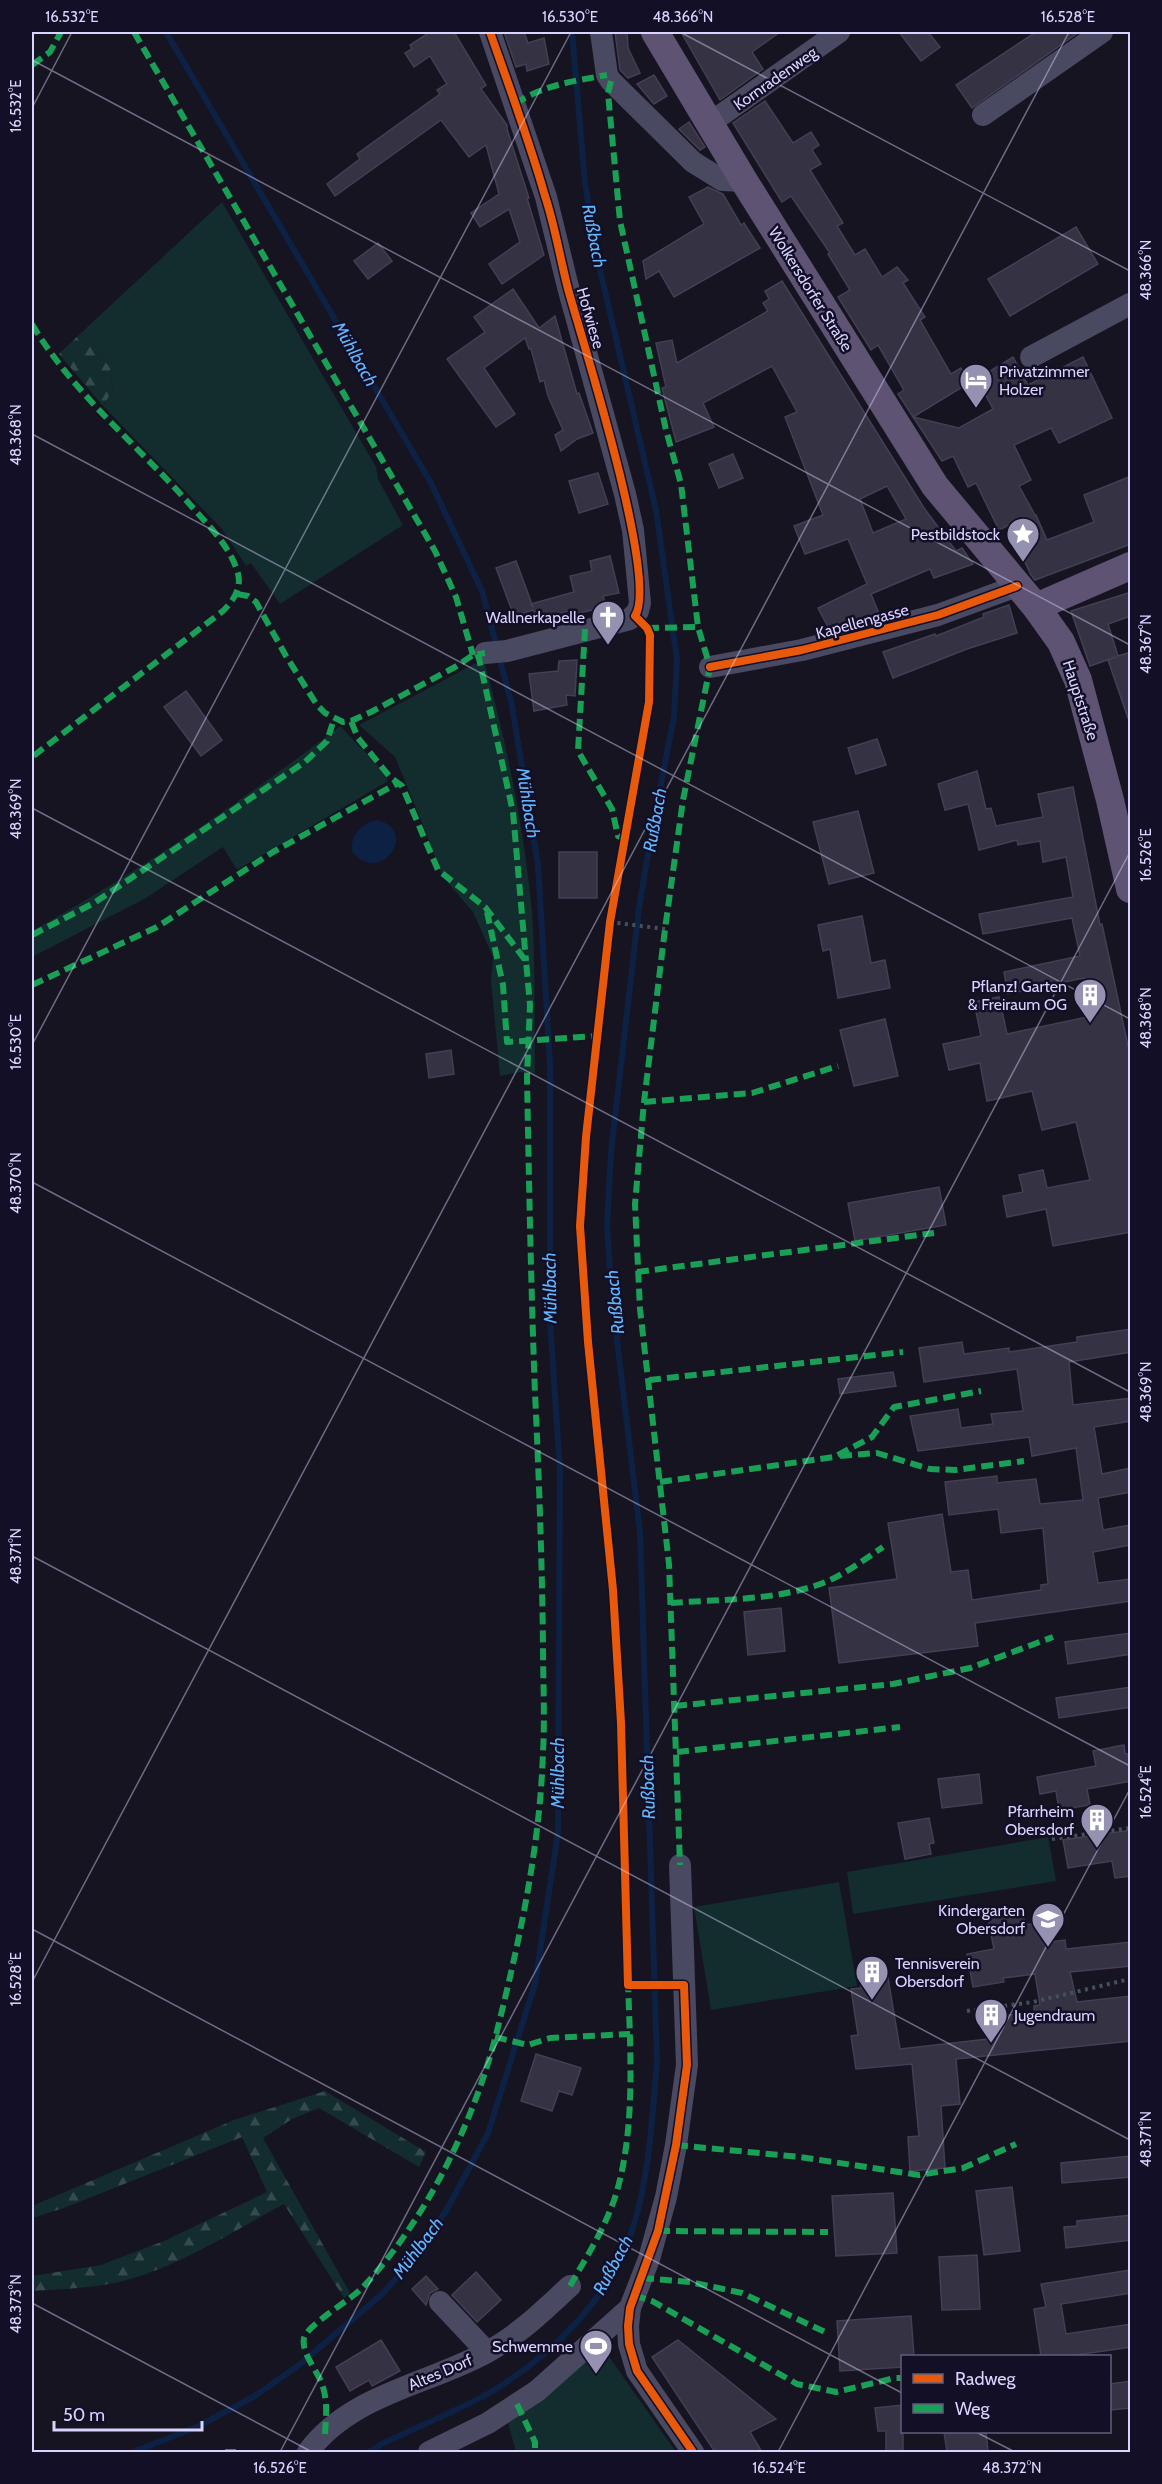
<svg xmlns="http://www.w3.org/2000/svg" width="1162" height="2484" font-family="Cabin,sans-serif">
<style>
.green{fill:#132c2d}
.forest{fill:url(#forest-firs)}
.water{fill:#0d2144}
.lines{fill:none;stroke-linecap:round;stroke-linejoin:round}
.stream{stroke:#0d2144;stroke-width:6}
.building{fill:#343243;stroke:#433f54;stroke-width:1.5;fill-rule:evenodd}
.path{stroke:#44505f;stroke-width:4;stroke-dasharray:3 4.5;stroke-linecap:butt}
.minor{stroke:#4a4962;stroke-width:22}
.major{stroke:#5e5373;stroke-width:28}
.quiet{stroke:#1a9f57;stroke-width:6;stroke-dasharray:12 6;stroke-linecap:butt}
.cycleway-casing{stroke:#130f26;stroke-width:11}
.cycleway{stroke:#e8590c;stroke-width:8}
.ticks{fill:none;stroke:#d9d4ff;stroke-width:1.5;stroke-opacity:0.45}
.labels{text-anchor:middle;stroke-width:5;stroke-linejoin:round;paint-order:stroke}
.street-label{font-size:16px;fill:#d9d4ff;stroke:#130f26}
.poi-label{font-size:16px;fill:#d9d4ff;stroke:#130f26;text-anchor:end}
.water-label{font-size:18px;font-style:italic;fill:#62b6ff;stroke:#130f26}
.neatline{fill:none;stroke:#d9d4ff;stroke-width:2}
.ticks-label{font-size:15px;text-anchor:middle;fill:#d9d4ff}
</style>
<defs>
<pattern id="forest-firs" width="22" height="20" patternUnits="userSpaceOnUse" patternTransform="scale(1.5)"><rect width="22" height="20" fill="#132c2d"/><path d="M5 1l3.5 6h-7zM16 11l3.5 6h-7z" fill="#354a4c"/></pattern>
</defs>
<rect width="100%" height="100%" fill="#161421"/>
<!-- green -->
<g class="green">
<polygon points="222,202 376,467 378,479 403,525 280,604 251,563 246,566 222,529 103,406 113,390 110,368 83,331"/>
<path d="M 474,664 L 485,664 C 507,745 524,828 532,912 C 536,965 534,1020 535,1073 L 519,1072 L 500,1076 L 491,980 L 493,957 L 473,912 L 442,876 L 426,832 L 395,757 L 359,725 Z"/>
<path d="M 340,726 L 384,772 L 388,781 L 237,870 L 223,847 L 146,898 L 32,957 L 32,931 C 140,871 241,802 340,726 Z"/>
<polygon points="1048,1837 1056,1881 853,1914 847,1872"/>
<polygon points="839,1882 857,1986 711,2010 694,1907"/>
<polygon points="603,2348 676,2452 516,2452 508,2423"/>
</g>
<!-- forest -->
<g class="forest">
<polygon points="83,331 110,368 113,390 103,406 59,354"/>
<path d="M 325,2091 L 426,2152 L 419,2167 L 319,2108 L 292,2119 L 263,2138 L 350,2293 L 344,2298 L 284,2204 C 235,2230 185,2263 130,2279 C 100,2288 65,2289 34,2291 L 32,2276 L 101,2265 L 164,2241 L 267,2192 L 242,2137 L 64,2208 L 32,2218 L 32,2206 L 234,2120 Z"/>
</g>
<!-- water -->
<path class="water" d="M 377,820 C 419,830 382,885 353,853 C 348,837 362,823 377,820 Z"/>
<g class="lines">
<!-- stream -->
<g class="stream">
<polyline points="133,2452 199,2426 253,2397 298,2366 381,2295 408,2266 446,2211 488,2133 535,1984 558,1833 560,1471 550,1320 550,1064 538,865 512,706 482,591 431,483 166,32"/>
<path d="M 369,2452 L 382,2444 C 417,2427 455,2412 489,2393 C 552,2356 613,2296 634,2224 C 650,2172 652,2116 657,2062 L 640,1532 L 612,1299 L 607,1226 L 611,1152 L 639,908 L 651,836 L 674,716 L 677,660 L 656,510 L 597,257 L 585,183 L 572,32"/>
</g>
</g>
<!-- building -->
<g class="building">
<polygon points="430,32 454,32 486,85 481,89 507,125 507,129 529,198 527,198 544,255 502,284 489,264 520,242 509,209 480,227 471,213 499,194 486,145 469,157 441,120 335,196 327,184 360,159 357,154 440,94 437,90 447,84 430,56 414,67 405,53 412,49 410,45"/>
<polygon points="504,32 524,32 528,43 544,38 549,64 527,71 526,64 516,67"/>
<polygon points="615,32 627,32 628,48 640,73 628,78 620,70"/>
<polygon points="681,32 780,32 752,52 763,69 720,100"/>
<polygon points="899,32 928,32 940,47 921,61"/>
<polygon points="1036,32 1079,32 972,108 956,85"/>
<polygon points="654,75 667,96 654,104 637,84"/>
<polygon points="765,101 793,143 811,132 819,145 812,150 821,164 810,170 843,223 837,226 855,255 865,249 882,277 897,267 908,280 903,283 925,317 920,320 951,374 961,368 969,383 913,417 959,428 993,409 977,379 1013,357 1028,385 1083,357 1112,418 1059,443 1051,428 1014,445 1031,480 1019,486 1035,515 1036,515 1047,540 1094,522 1084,495 1131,476 1131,544 1035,580 1031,575 1024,560 1028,558 1013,523 999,530 976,483 968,487 953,456 942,461 898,394 904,390 878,345 871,350 838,297 850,290 828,254 830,253 791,196 782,202 733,123"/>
<polygon points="689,122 705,147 700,150 679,129"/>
<polygon points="708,187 723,194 741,225 744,223 760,248 674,297 659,271 646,279 643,261 704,224 689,197"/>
<polygon points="1076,227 1098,264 1010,316 988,279"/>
<polygon points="378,243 392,261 368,279 354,261"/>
<path d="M 782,281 L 924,508 L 956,551 L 962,548 L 973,564 L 934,578 L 930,569 L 871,594 L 880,616 L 829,629 L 818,608 L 867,584 L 848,539 L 805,554 L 794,526 L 823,515 L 785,417 L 797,412 L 772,366 L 703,403 L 714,427 L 676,442 L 662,388 L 666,387 L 656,343 L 672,340 L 677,363 L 768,311 L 763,303 L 769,299 L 765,291 ZM 887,486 L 906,519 L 873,533 L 860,499 Z"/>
<polygon points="513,289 539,328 555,316 577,394 579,393 593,433 577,439 561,451 555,435 563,430 548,396 544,380 540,382 531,349 529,349 525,338 484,368 515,414 496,427 447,359 485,332 474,317"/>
<polygon points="733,454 743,478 719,488 709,464"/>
<polygon points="598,473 608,504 579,513 569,481"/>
<polygon points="610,556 619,593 603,596 606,607 570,615 569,611 537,619 533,610 514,616 496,568 516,561 533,607 531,604 574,592 570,576 592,571 590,561"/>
<polygon points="1131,592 1131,616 1108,624 1118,656 1131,652 1131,717 1128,718 1108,660 1116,657 1090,666 1071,611"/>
<polygon points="1009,605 1017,633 967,649 893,678 883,652 935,634 936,636 984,617 983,614"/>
<polygon points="577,660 575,696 566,695 567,705 534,711 529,674 558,671 559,661"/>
<polygon points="186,691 222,740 201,756 164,707"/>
<polygon points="877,739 886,765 856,774 848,748"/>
<polygon points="977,771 986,809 991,808 996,826 1043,817 1038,794 1073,787 1100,925 1102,924 1131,1060 1131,1232 1053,1246 1046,1209 1007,1217 1003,1196 1023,1192 1019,1175 1043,1170 1047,1188 1090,1180 1076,1122 1042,1130 1032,1091 987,1101 980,1063 949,1070 943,1044 981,1036 974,1002 999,997 1007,1034 1092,1016 1084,978 1008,994 1004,972 1080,956 1072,918 983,934 979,914 1073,897 1066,857 1043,862 1040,841 1018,845 1017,840 979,850 968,804 945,810 938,784"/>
<polygon points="858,811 874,873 829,884 813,822"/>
<rect x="559" y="852" width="38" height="46"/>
<polygon points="862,916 871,963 885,960 890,988 838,998 830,949 823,951 818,925"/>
<polygon points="885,1019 898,1076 854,1086 840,1030"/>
<polygon points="451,1050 454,1074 429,1078 426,1054"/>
<polygon points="939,1187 946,1225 855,1241 848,1203"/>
<polygon points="1131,1329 1131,1352 1069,1362 1073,1405 1131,1398 1131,1421 1094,1427 1102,1474 1131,1468 1131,1492 1098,1498 1103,1530 1131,1525 1131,1545 1093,1552 1098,1583 1131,1579 1131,1601 975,1623 978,1646 839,1663 829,1588 897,1579 888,1523 942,1514 951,1572 968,1570 972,1600 1041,1590 1041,1585 1048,1584 1043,1528 1001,1533 998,1509 949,1515 945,1482 997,1476 997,1483 1036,1479 1040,1504 1083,1500 1076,1448 1032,1456 1029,1437 918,1451 910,1416 958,1409 961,1428 993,1424 991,1414 1023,1411 1017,1369 924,1382 919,1348 962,1342 964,1354 1009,1348 1009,1352 1077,1342 1077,1337"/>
<polygon points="893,1372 896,1386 840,1394 838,1379"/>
<polygon points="781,1608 785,1651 748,1655 744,1612"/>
<polygon points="1131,1633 1131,1654 1068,1664 1065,1642"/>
<polygon points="1131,1687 1131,1707 1059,1718 1056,1698"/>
<polygon points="1124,1745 1125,1753 1131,1756 1131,1781 1087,1789 1090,1805 1059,1810 1056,1791 1040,1794 1037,1777 1096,1766 1093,1751"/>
<polygon points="979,1774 982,1803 942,1808 938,1779"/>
<polygon points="929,1818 934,1843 929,1844 931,1854 905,1859 898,1823"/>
<polygon points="1131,1830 1131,1876 1115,1878 1112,1861 1068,1868 1063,1840"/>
<polygon points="1023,1909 1025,1925 1046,1921 1049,1942 1065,1940 1066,1949 1131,1942 1131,1966 1070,1972 1077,2002 1131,1996 1131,2041 956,2059 960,2104 941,2106 945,2168 910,2171 908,2137 919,2136 912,2064 856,2069 851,2036 858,2035 851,1989 861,1988 860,1982 888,1978 900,2049 988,2039 986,2018 1034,2012 1034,2006 1040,2005 1035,1974 1003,1978 1004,1982 973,1987 967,1954 994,1949 987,1915"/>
<polygon points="536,2054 581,2068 572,2095 559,2091 552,2111 521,2101"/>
<polygon points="1131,2156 1131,2177 1062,2183 1061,2163"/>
<polygon points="1012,2187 1020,2251 984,2255 976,2191"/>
<polygon points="893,2193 897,2253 836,2256 832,2196"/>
<polygon points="1131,2215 1131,2240 1066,2248 1064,2227 1077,2226 1077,2221"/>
<polygon points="977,2255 980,2309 942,2310 939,2257"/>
<polygon points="1131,2270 1131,2293 1061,2304 1066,2334 1131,2324 1131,2347 1069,2356 1041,2356 1034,2309 1046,2307 1041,2284"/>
<polygon points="476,2272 501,2300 477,2322 452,2295"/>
<polygon points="426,2276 438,2289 430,2293 426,2305 412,2289"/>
<polygon points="911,2316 914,2356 903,2356 903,2367 840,2371 837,2321"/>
<polygon points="381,2340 400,2371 372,2386 369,2380 350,2391 336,2367"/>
<polygon points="678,2340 776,2419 750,2432 762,2452 715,2452 652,2357"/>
<polygon points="1131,2381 1131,2408 1110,2410 1110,2384"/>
<polygon points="903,2405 903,2452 886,2452 886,2431 878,2431 875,2408"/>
<polygon points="944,2432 986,2432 988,2452 947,2452"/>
</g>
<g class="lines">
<!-- path -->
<g class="path">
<polyline points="610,922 665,929"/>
<polyline points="1052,1839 1130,1828"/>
<polyline points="967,2011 1033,2002 1130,1979"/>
</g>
<!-- minor -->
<g class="minor">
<polyline points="601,32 607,75 611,81 693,162 722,180 744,181"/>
<polyline points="983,115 1102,32"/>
<polyline points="710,123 839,32"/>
<polyline points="1031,357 1130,304"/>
<polyline points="485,653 507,651 630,619 638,611 640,603 633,530 625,494 568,287 546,197 490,32"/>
<polyline points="710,667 802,650 938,615 1017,586"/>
<polyline points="680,1865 687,2065 676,2145 666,2197 649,2259 630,2308 628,2326 629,2344 637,2371 693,2452"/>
<polyline points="440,2302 487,2352"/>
<path d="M 308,2452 C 351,2394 427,2385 487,2352 C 519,2335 544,2310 570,2286"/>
<polyline points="429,2452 488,2423 537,2391 630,2308"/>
</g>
<!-- major -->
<g class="major">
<polyline points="655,32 744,181 935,486 1036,607 1061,642 1078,680 1110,800 1130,889"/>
<polyline points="1036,607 1130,566"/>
</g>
<!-- quiet -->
<g class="quiet">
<polyline points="134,32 435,551 456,597 473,655"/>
<polyline points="32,65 50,52 61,32"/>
<polyline points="611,81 608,93 620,221 666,430 681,484 698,627 710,667 683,800 665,929 644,1102 635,1204 640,1309 669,1564 680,1865"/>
<path d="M 515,104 C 543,85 574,81 607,75"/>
<path d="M 32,324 C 72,392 134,442 186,500 C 204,521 228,543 237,570 C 243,587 234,600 223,611 L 32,757"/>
<polyline points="237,594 248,596 256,602 286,656 317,705 325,713 343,722 351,721 371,712 455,667 473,655 485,653"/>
<polyline points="647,628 698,627"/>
<polyline points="585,629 578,751 612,809 618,836 625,839"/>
<polyline points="478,654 513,812 526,961"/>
<polyline points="487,912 503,985 507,1042 597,1036"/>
<polyline points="32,935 94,903 305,762 327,741 334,719"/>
<polyline points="32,985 157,927 273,852 398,783"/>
<polyline points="644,1102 752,1093 838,1066"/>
<polyline points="637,1272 934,1233"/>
<polyline points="649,1380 903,1352"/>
<polyline points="840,1456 877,1453 930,1469 955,1470 1024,1461"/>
<polyline points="660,1482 834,1457 872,1437 894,1407 981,1391"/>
<path d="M 671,1603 C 722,1599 780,1601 828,1581 C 848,1572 865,1559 883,1547"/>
<polyline points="675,1706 893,1684 970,1668 1053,1637"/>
<polyline points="677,1752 900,1727"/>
<polyline points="495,2037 528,2045 550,2038 630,2034"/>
<polyline points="676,2145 800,2157 919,2175 963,2168 1016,2144"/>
<polyline points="658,2231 828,2232"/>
<polyline points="642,2278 690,2282 742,2293 825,2332"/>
<path d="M 570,2286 C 587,2256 607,2225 617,2191 C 636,2124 630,2049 628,1980"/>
<polyline points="634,2295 652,2301 797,2384 836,2392 895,2378 902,2378"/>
<polyline points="517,2404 535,2442 535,2452"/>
<path d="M 325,2434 C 326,2416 328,2401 322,2384 C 317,2370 301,2353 304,2338 C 307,2325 351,2300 363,2287 C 426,2220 473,2124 496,2035 C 519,1943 540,1848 543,1752 C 545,1717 543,1680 543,1645 C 542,1561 539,1477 535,1393 C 531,1288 529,1183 527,1077 L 530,1005 L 526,961 L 485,907 L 438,870 L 402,786 L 390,777 L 358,738 L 351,721"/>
<polyline points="225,2452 236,2452"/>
</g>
<!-- cycleway casing -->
<g class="cycleway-casing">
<g id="cycleway">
<path d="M 490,32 C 509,86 529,140 545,196 C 555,226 560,258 568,289 C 582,340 659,580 635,616 L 647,628 L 650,635 L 649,702 L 610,922 L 586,1137 L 580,1226 L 588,1342 L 613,1590 L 621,1723 L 628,1985 L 684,1985 L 687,2065 L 676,2145 L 658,2231 L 630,2308 L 628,2326 L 629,2344 L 637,2371 L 693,2452"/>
<polyline points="710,667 802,650 938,615 1017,586"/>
</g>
</g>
<!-- cycleway -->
<use href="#cycleway" class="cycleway"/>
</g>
<!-- ticks -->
<path class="ticks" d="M 680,32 L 1130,271M 32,60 L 1130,645M 32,108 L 72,32M 32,434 L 1130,1019M 32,808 L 1130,1392M 32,1045 L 571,32M 32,1182 L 1130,1766M 32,1556 L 1130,2140M 32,1929 L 902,2393M 32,1982 L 1069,32M 32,2303 L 312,2452M 976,2432 L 1015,2452M 280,2452 L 1130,852M 778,2452 L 1130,1789"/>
<!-- icons -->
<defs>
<g id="hotel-pin" transform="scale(1.725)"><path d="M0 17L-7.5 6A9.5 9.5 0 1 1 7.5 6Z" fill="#9591b1" stroke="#130f26"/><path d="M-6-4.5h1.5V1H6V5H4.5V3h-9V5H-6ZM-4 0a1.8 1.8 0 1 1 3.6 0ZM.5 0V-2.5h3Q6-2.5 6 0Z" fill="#fff"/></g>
<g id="sight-pin" transform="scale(1.725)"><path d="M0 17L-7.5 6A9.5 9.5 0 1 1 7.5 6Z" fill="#9591b1" stroke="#130f26"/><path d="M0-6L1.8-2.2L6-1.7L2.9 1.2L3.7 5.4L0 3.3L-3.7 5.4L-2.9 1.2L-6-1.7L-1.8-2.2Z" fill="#fff"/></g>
<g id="church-pin" transform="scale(1.725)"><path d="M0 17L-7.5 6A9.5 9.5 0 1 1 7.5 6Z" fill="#9591b1" stroke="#130f26"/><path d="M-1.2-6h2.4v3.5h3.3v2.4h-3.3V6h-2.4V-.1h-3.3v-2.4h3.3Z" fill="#fff"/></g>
<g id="building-pin" transform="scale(1.725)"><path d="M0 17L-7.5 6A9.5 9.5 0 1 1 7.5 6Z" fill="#9591b1" stroke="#130f26"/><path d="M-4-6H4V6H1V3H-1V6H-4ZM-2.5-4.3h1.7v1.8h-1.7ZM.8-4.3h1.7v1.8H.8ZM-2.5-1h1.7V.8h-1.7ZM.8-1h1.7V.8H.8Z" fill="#fff"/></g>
<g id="school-pin" transform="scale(1.725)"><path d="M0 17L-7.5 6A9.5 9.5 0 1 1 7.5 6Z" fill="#9591b1" stroke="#130f26"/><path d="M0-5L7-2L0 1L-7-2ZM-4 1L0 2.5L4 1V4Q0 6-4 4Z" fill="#fff"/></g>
<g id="stadium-pin" transform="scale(1.725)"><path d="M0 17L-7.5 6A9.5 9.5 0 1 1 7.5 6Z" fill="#9591b1" stroke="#130f26"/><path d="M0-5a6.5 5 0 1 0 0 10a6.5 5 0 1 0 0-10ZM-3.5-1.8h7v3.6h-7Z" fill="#fff"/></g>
</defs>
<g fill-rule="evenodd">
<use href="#hotel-pin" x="976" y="380"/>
<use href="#sight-pin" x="1023" y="534"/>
<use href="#church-pin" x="608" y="617"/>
<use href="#building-pin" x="1090" y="995"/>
<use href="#building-pin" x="1097" y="1820"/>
<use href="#school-pin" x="1048" y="1919"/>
<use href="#building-pin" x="872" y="1972"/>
<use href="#building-pin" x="991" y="2015"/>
<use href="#stadium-pin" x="596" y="2346"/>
</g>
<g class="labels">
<!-- street labels -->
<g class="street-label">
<text transform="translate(775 78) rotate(-35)" y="6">Kornradenweg</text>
<text transform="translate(811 289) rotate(58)" y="6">Wolkersdorfer Straße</text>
<text transform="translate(591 318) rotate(74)" y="6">Hofwiese</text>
<text transform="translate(862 621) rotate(-15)" y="6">Kapellengasse</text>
<text transform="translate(1081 700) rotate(72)" y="6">Hauptstraße</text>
<text transform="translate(440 2372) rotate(-23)" y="6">Altes Dorf</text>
</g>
<!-- poi labels -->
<g class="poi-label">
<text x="999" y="377" text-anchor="start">Privatzimmer<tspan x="999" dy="18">Holzer</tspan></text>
<text x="1000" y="540">Pestbildstock</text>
<text x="585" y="623">Wallnerkapelle</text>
<text x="1067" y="992">Pflanz! Garten<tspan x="1067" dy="18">&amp; Freiraum OG</tspan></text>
<text x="1074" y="1817">Pfarrheim<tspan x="1074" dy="18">Obersdorf</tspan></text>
<text x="1025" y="1916">Kindergarten<tspan x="1025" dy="18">Obersdorf</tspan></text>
<text x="895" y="1969" text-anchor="start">Tennisverein<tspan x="895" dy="18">Obersdorf</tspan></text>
<text x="1014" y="2021" text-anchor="start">Jugendraum</text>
<text x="573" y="2352">Schwemme</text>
</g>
<!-- water labels -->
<g class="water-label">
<text transform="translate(594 236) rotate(79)" y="6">Rußbach</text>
<text transform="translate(355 354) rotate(60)" y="6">Mühlbach</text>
<text transform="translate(528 803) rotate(81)" y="6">Mühlbach</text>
<text transform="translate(655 820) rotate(-80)" y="6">Rußbach</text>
<text transform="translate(550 1288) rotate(-91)" y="6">Mühlbach</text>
<text transform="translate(615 1302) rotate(-96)" y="6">Rußbach</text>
<text transform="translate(558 1773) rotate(-90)" y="6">Mühlbach</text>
<text transform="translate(648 1787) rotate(-92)" y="6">Rußbach</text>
<text transform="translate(418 2248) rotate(-53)" y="6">Mühlbach</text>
<text transform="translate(613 2265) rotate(-62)" y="6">Rußbach</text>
</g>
</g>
<!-- border -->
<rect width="1162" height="2484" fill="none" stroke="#130f26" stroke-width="66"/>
<!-- legend -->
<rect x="901" y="2355" width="210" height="78" fill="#130f26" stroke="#625e7d" stroke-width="1.5"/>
<rect x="913" y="2374" width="30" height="9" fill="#e8590c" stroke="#625e7d" stroke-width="1.5"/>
<text x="955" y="2385" font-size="18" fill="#d9d4ff">Radweg</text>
<rect x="913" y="2404" width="30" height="9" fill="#1a9f57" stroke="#625e7d" stroke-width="1.5"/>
<text x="955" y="2415" font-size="18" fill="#d9d4ff">Weg</text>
<!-- scale -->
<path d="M54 2421v9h148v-9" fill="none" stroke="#d9d4ff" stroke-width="3"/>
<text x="63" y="2421" font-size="18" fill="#d9d4ff" stroke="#130f26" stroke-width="4.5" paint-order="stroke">50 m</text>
<rect x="33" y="33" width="1096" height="2418" class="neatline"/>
<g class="ticks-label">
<text x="72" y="22">16.532°E</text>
<text x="570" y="22">16.530°E</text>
<text x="683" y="22">48.366°N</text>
<text x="1068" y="22">16.528°E</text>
<text transform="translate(16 106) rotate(-90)" y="5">16.532°E</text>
<text transform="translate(1146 270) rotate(-90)" y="5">48.366°N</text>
<text transform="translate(16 435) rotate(-90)" y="5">48.368°N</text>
<text transform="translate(1146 644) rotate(-90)" y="5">48.367°N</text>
<text transform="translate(16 809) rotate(-90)" y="5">48.369°N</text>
<text transform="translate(1146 855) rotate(-90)" y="5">16.526°E</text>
<text transform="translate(1146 1018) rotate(-90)" y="5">48.368°N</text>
<text transform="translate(16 1042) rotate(-90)" y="5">16.530°E</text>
<text transform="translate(16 1183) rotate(-90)" y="5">48.370°N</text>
<text transform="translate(1146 1392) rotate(-90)" y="5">48.369°N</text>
<text transform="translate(16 1556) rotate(-90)" y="5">48.371°N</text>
<text transform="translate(1146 1792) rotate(-90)" y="5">16.524°E</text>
<text transform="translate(16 1979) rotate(-90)" y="5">16.528°E</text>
<text transform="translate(1146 2139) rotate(-90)" y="5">48.371°N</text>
<text transform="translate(16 2304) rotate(-90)" y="5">48.373°N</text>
<text x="280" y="2473">16.526°E</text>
<text x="779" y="2473">16.524°E</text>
<text x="1012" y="2473">48.372°N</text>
</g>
</svg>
